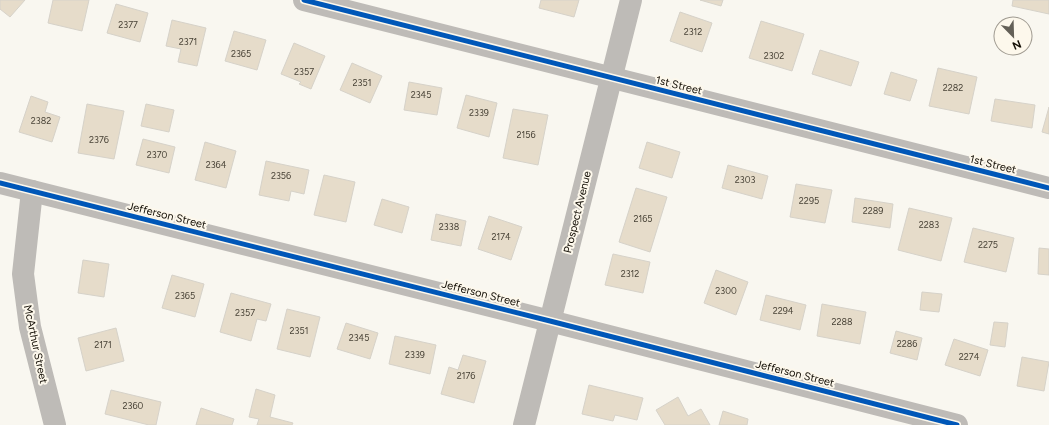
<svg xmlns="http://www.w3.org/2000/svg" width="1049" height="425" font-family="Figtree,sans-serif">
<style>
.building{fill:#e6dcca;stroke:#d6d2c9}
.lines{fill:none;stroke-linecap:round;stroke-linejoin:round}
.minor{stroke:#bebbb7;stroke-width:22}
.cycleway-casing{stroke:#fdf8ec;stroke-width:8}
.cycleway{stroke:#0057b8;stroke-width:5}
.labels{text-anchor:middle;stroke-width:4;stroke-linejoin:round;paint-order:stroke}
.number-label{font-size:9px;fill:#484236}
.street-label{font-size:11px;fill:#130e05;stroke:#fdf8ec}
</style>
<rect width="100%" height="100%" fill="#f9f7f0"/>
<!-- building -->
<g class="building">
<polygon points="0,0 25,0 10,17 0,9"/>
<polygon points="53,0 89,0 82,31 48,23"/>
<polygon points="541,0 579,0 574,17 539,8"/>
<polygon points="700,0 723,0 721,6"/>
<polygon points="1013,0 1049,0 1049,14 1012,6"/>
<polygon points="116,4 148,13 140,42 107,33"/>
<polygon points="680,12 712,23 702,52 670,41"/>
<polygon points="172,20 206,28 197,66 178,62 181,49 166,46"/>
<polygon points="761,21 804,34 792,71 749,58"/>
<polygon points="234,31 266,40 257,70 225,61"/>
<polygon points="294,43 325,56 311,89 299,84 301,82 281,74"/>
<polygon points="820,50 859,62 851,86 812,74"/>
<polygon points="352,63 382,76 370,103 340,90"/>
<polygon points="938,68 977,77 969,114 929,106"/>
<polygon points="891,72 917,80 910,101 884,94"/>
<polygon points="409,82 442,88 437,115 404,110"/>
<polygon points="466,95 497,103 489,137 457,128"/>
<polygon points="31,96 48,102 45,112 60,117 52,142 19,132"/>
<polygon points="995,99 1035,105 1032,128 991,121"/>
<polygon points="87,104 124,111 114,159 78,153"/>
<polygon points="146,104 174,110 169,132 141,126"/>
<polygon points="1049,107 1049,134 1042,132"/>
<polygon points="513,109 548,115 538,165 503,158"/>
<polygon points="143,139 175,147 169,173 136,165"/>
<polygon points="205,142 236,151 226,188 195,180"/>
<polygon points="647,142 680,152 672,178 639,168"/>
<polygon points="266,161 309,170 304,194 291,191 289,201 259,195"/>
<polygon points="728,165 768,176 762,199 722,188"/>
<polygon points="324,175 355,182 346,222 314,215"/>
<polygon points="796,184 832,190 825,223 790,217"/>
<polygon points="636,188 667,197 650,252 619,242"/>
<polygon points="855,198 893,204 890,228 852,222"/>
<polygon points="382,199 409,207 402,233 374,225"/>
<polygon points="909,208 952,218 941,261 898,250"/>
<polygon points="436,214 466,221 461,246 431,240"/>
<polygon points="489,216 522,227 511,260 478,249"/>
<polygon points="973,228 1014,238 1006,272 964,262"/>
<polygon points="1039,248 1049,249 1049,275 1038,274"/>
<polygon points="613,254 650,262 643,293 605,285"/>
<polygon points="83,260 109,264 104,297 78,293"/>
<polygon points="716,270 748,282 736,315 704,303"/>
<polygon points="172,275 204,284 195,317 162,308"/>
<polygon points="922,292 942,294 939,312 920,310"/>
<polygon points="231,293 271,304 266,321 257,319 251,341 220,332"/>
<polygon points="766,295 806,305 800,330 760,320"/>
<polygon points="822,304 866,312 860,344 817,336"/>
<polygon points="287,309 320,317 310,357 277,349"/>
<polygon points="994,322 1008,323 1005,347 990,345"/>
<polygon points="346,323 378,333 370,359 337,349"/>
<polygon points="116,328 124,361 86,371 78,338"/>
<polygon points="896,331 922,338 917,360 890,353"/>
<polygon points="395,336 436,345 430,374 389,364"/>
<polygon points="954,339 988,350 980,376 945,365"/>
<polygon points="463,355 486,361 474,403 441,394 449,367 458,370"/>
<polygon points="1022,357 1049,362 1044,391 1017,386"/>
<polygon points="589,385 643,398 637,420 615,415 613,421 582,414"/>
<polygon points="256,389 275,395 270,417 293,423 292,425 257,425 259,419 249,417"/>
<polygon points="111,390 161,402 156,425 149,425 105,414"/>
<polygon points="678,397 688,416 701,409 710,425 665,425 656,410"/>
<polygon points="201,408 234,419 232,425 196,425"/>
<polygon points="723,411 748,419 747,425 719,425"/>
</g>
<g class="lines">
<!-- minor -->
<g class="minor">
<polyline points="304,0 1049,188"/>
<polyline points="0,183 550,321 957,425"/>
<polyline points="32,191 23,274 30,327 55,425"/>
<polyline points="524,425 631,0"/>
</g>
<!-- cycleway casing -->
<g class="cycleway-casing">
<g id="cycleway">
<polyline points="304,0 1049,188"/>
<polyline points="0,183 550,321 957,425"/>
</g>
</g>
<!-- cycleway -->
<use href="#cycleway" class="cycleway"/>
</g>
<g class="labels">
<!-- number labels -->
<g class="number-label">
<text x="128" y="28">2377</text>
<text x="693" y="35">2312</text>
<text x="188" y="45">2371</text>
<text x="241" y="57">2365</text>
<text x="774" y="59">2302</text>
<text x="304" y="75">2357</text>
<text x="362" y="86">2351</text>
<text x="953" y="91">2282</text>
<text x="421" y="98">2345</text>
<text x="479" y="116">2339</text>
<text x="41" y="124">2382</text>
<text x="526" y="138">2156</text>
<text x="99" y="143">2376</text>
<text x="157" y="158">2370</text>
<text x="216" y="168">2364</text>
<text x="281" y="179">2356</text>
<text x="745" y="183">2303</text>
<text x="809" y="204">2295</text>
<text x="873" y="214">2289</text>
<text x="643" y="222">2165</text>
<text x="929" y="228">2283</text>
<text x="449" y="230">2338</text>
<text x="501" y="240">2174</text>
<text x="988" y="248">2275</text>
<text x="630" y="277">2312</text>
<text x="726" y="294">2300</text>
<text x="185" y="299">2365</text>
<text x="783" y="314">2294</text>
<text x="245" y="316">2357</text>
<text x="842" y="325">2288</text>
<text x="299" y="334">2351</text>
<text x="359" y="341">2345</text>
<text x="907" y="347">2286</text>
<text x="103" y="348">2171</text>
<text x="415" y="358">2339</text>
<text x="969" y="360">2274</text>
<text x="466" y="379">2176</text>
<text x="133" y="409">2360</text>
</g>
<!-- street labels -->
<g class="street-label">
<text transform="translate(679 85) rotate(14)" y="4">1st Street</text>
<text transform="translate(993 164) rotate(14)" y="4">1st Street</text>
<text transform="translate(577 212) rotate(-76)" y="4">Prospect Avenue</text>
<text transform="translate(167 215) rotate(14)" y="4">Jefferson Street</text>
<text transform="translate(481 293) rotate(14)" y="4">Jefferson Street</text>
<text transform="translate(36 344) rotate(78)" y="4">McArthur Street</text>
<text transform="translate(795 373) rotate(14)" y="4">Jefferson Street</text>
</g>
</g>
<!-- north arrow -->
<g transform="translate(1013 36) rotate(157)"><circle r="19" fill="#fdf8ec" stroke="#9f9a90"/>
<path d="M0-3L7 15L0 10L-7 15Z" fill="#646057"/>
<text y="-6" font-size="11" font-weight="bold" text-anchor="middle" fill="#130e05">N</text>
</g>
</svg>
